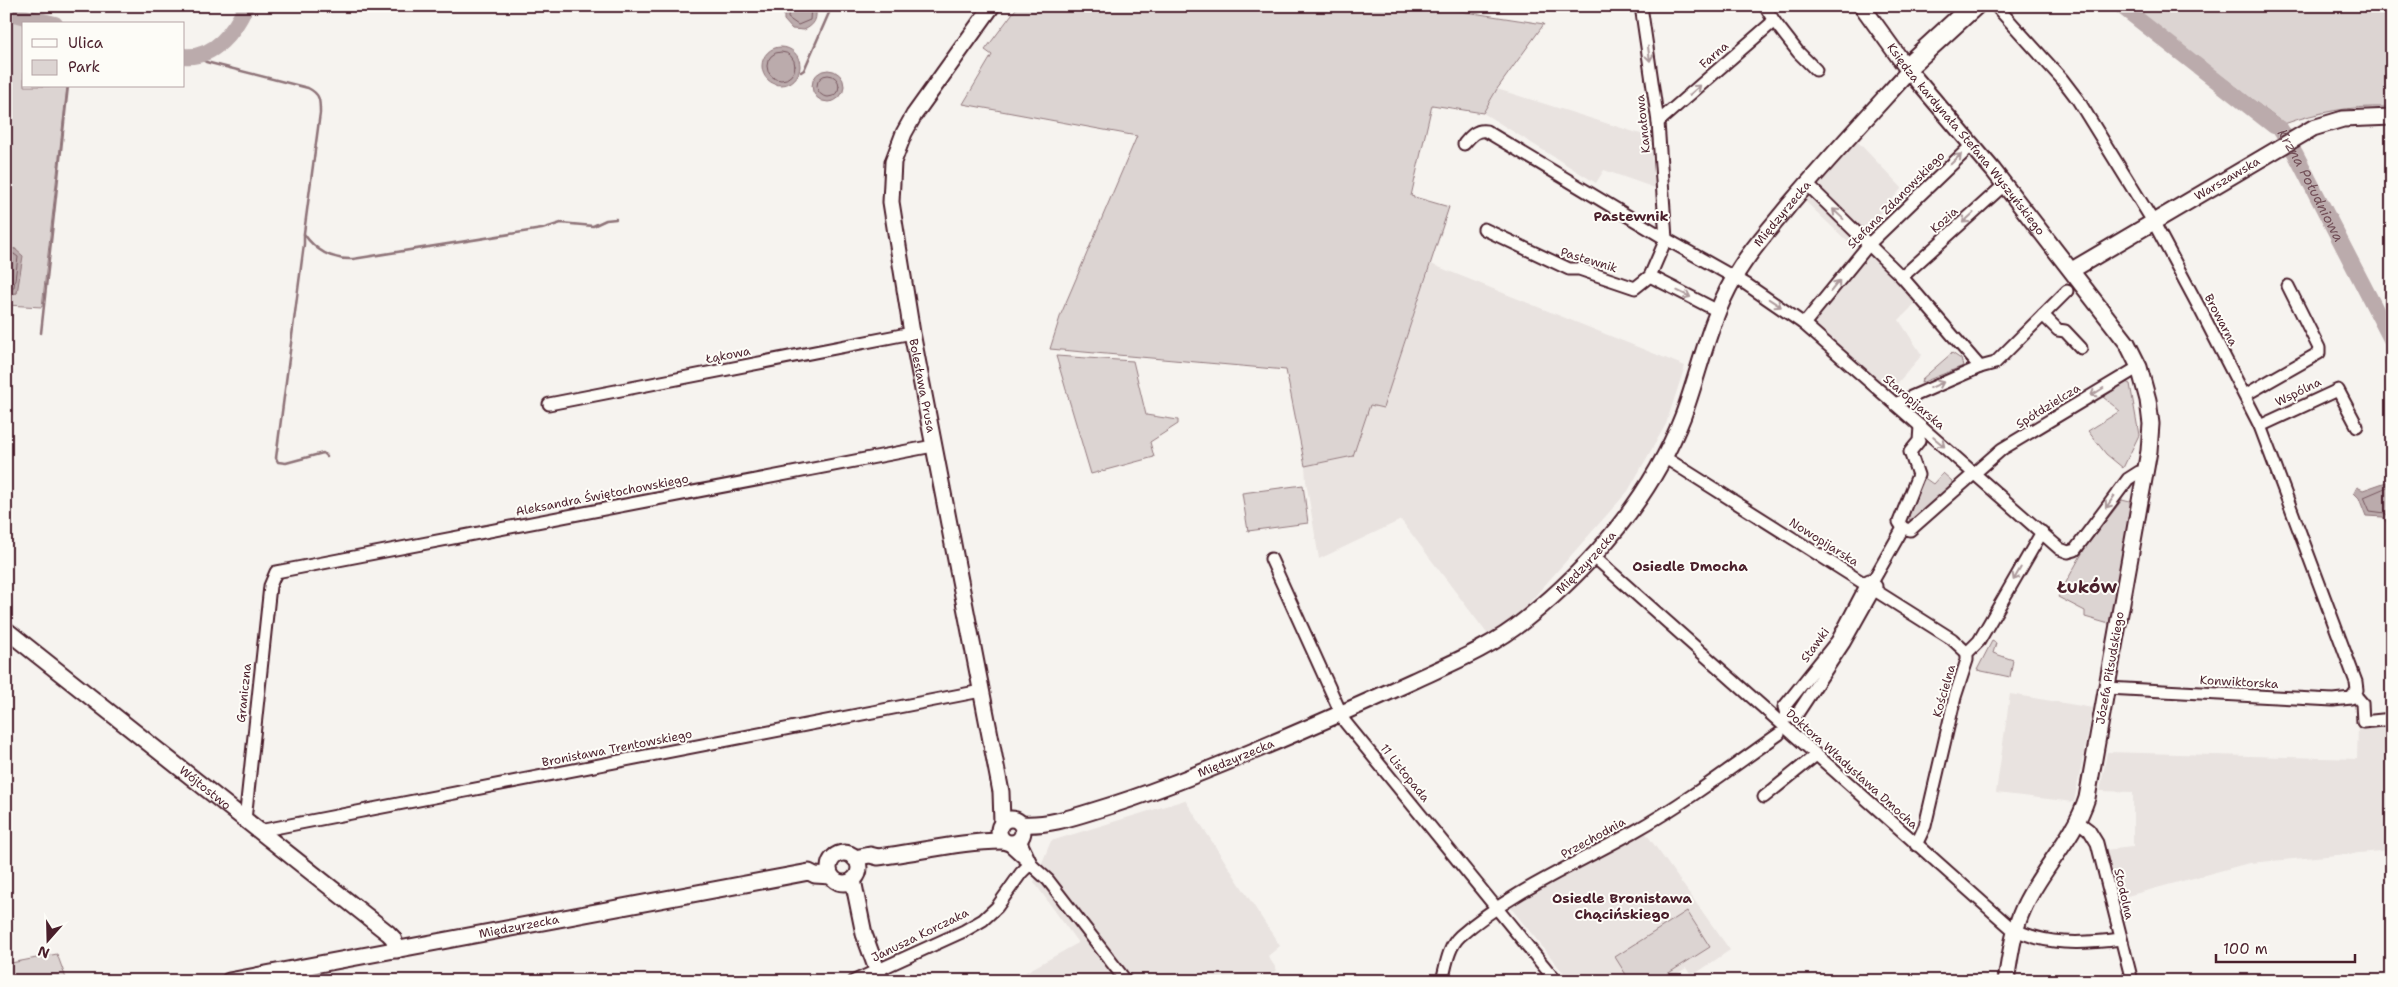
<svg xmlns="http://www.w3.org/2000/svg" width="2398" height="987" font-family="'Shantell Sans',sans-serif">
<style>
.built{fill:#e9e3e0}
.green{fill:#dcd4d2;stroke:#937a7e}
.water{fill:#bbabac;stroke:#8e7378}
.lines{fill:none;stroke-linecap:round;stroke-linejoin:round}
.shore{stroke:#77575f;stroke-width:1}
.stream{stroke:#8e7378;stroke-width:2.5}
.river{stroke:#bbabac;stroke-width:16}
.street-casing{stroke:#4a1f2b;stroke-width:15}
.secondary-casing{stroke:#4a1f2b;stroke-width:19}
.street{stroke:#fdfcf7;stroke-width:11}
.secondary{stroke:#fdfcf7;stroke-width:15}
.oneway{stroke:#ac999b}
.labels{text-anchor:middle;stroke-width:4;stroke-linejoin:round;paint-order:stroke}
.street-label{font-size:12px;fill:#4a1f2b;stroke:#fdfcf7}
.water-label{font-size:14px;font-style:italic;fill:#725058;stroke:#fdfcf7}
.neighbourhood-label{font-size:14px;font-weight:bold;fill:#4a1f2b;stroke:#fdfcf7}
.district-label{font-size:18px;font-weight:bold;fill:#4a1f2b;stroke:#fdfcf7}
</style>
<rect width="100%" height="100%" fill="#f6f3ef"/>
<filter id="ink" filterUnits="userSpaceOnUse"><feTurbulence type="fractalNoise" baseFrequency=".02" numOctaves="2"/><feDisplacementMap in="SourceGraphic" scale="10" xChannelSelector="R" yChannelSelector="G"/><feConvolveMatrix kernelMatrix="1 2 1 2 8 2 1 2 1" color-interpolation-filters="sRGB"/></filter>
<g filter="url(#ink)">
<!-- built -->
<g class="built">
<polygon points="1497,89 1650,137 1655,188 1604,170 1596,183 1483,113"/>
<polygon points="1857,141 1902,188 1853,244 1847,241 1804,200"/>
<polygon points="1871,252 1918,301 1899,320 1922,355 1888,394 1811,326"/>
<polygon points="1431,264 1685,366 1666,424 1628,491 1521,612 1489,636 1401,520 1319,559 1306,481 1305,466 1353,456 1370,404 1383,408"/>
<polygon points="2010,694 2093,708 2074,802 1996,793"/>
<polygon points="2392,723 2392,850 2249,863 2116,899 2104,850 2133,847 2133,792 2100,791 2107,752 2357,759 2358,726"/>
<polygon points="1185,800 1280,946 1268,956 1277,970 1262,981 1010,981 1078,943 1034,882 1051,841"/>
<polygon points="1645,832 1730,950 1692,976 1686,968 1666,981 1570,981 1510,907 1512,903"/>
</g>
<!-- green -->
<g class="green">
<polygon points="1018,6 1427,6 1544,24 1497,89 1483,113 1432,105 1411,196 1449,207 1383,408 1370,405 1353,456 1305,466 1286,370 1050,349 1061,314 1137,136 963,104 992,55 985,50"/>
<path d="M 2131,6 L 2392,6 L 2392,101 L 2386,107 C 2350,106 2318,112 2284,124 Z"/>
<polygon points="6,16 38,24 24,24 24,86 67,86 42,307 6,305 6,294 17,293 16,249 6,248"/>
<polygon points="1952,353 1961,359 1963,366 1921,383 1922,379"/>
<polygon points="1056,356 1133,361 1146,415 1178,420 1178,424 1150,442 1154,457 1091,474"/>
<polygon points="2126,382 2130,384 2139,435 2123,468 2106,454 2088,431 2120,411 2103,397"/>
<polygon points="1943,473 1952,481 1951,488 1912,521 1909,519 1911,498 1920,477 1926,479 1933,484"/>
<polygon points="1303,485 1308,523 1248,531 1242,493"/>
<polygon points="2122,500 2130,502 2126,548 2109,624 2085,617 2085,611 2058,597 2085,548"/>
<polygon points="1992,641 1996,643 1993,653 2013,660 2010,677 1977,670"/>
<polygon points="1687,911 1710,947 1656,981 1630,981 1615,957"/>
<polygon points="57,954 67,981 6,981 6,964"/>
</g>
<!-- water -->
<g class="water">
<path d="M 784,6 L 815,6 C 818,18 815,25 804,30 L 792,29 L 784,20 Z"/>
<circle cx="781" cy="66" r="19"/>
<circle cx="828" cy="86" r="16"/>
<polygon points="6,248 15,249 23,256 17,293 6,294"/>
<polygon points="2392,480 2392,525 2388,525 2383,517 2366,516 2359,498 2354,493 2357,487 2363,490"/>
</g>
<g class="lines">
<!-- shore -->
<g class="shore">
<polyline points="789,6 788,18 798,25 810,20 811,6"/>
<circle cx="781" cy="66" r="14"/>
<circle cx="828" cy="86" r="11"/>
<polyline points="6,253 14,254 18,257 14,287 6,289"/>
<polyline points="2392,485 2364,497 2370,511 2385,513 2392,520"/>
</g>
<!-- stream -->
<g class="stream">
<path d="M 196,56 L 206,62 L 308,88 C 320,94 320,100 320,113 L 304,233 L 304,244 L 276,458 L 278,462 L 286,463 L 323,453 L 327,457"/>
<polyline points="801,72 804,70 832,6"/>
<path d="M 304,234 C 316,251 332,260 353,259 L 542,229 L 561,223 L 593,226 L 606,220 L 616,219"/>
<polyline points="41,333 68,86"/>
</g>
<!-- river -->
<g class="river">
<path id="s1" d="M 2121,6 L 2274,126 L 2280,128 L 2295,153 L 2392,341"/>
<polyline points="6,12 55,24"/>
<path d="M 184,56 C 214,59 235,31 246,6"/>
</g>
<!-- street casing -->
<g class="street-casing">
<g id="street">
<polyline points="1996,6 2062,79 2078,100 2154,223 2201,311 2260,426 2356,682 2357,690 2351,698 2333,700 2107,688"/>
<polyline points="1774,21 1798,52 1816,70"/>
<polyline points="1904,64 1967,6"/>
<polyline points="1909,71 1980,6"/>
<polyline points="1658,122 1774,21 1765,6"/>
<path d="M 1464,144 C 1470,137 1476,129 1486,131 L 1666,239 L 1746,284 L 1804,324 L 2060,549 L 2068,552 L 2075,550 L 2128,479 L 2139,472 L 2145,472"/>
<polyline points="1807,184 1902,277 1980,367"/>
<polyline points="1484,229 1569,269 1579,269 1635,288 1650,276 1666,239 1658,122 1641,6"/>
<polyline points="1650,276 1718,311"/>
<polyline points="1902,277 2004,185"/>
<polyline points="2043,315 2058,330 2065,331 2081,348"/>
<polyline points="1804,324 1870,243 1972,145"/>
<polyline points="2245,395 2319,353 2319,348 2288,286"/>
<polyline points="549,404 912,333"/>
<polyline points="1895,404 1980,367 1995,363 2067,291"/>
<polyline points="2260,426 2338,390 2357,426"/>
<polyline points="1664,457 1952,639 1967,653"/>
<polyline points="1903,528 1899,522 1918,475 1910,452 1919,441 1920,426"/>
<path d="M 1592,555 L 2010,927 C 2044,946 2083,944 2121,939"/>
<polyline points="1271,559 1345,722 1556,981"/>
<polyline points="2355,695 2362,703 2363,722 2392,719"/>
<polyline points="1787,717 1784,707 1837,641 1869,580 1874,579 1903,528 1910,530 2002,449 2139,367"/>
<polyline points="1787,717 1795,717 1844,643 1876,586"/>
<polyline points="1764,797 1816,755"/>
<polyline points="245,820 270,586 276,572 933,446"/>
<polyline points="2077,821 2089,830 2097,843 2132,981"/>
<polyline points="259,831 981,691"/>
<polyline points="1020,840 1030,861"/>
<polyline points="1007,843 1048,880 1126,981"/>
<polyline points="1916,845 1925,826 1955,697 1967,660 1967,653 1979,641 2042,532"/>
<polyline points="854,981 964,931 983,920 997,907 1021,873 1031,863"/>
<path d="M 1442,981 C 1446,966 1448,947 1460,936 C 1511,891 1577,864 1635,831 C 1685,803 1732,767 1779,734"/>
</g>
</g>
<!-- secondary casing -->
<g class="secondary-casing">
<g id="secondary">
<path id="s2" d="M 992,6 L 914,115 L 904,133 L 893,162 L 891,202 L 912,333 L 1001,792 L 1002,822"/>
<path id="s3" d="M 1862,6 L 1909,71 L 1993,170 L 2127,343 L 2139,367 L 2148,400 L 2151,424 L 2149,451 L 2087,798 C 2074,839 2040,870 2023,909 C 2013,931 2010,957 2006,981"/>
<path id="s4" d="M 2072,270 L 2313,128 L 2343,119 L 2392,117"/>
<path id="s5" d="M 6,630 L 388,933 L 393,938 L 397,950"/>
<circle cx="1011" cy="831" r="12"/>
<path id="s6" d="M 1021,824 C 1045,826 1071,818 1093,811 C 1147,795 1198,774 1249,753 C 1304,730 1358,706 1413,681 C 1452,663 1492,647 1526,619 C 1592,566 1652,496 1683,416 C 1700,370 1709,321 1734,278 C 1749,251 1771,228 1790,204 C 1828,159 1869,115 1909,71"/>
<circle cx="844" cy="868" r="15"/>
<path d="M 854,858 L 870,855 L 878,857 C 920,852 961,841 1003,841"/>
<polyline points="853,880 864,934 881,981"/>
<path id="s7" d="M 229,981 L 809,872 L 815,875 L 831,876"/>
</g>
</g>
<!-- street -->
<use href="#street" class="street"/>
<!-- secondary -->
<use href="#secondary" class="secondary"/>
</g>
<!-- one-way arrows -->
<defs><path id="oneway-shaft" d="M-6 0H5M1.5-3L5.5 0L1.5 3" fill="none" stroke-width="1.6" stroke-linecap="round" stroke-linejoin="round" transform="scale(1.25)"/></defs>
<g class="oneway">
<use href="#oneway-shaft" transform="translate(1649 54) rotate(82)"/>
<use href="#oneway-shaft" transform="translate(1695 90) rotate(-41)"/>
<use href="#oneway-shaft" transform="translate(1956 159) rotate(-44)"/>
<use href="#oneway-shaft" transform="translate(1838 214) rotate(-137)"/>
<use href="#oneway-shaft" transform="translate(1968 218) rotate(138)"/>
<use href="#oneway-shaft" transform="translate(1835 286) rotate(-51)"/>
<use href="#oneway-shaft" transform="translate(1684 294) rotate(26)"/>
<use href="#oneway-shaft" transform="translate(1775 303) rotate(33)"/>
<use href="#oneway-shaft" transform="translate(1937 385) rotate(-24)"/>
<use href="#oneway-shaft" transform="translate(2097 392) rotate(148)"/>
<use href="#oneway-shaft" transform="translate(1939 442) rotate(40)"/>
<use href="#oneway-shaft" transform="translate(2110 502) rotate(126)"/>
<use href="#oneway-shaft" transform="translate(2017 574) rotate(120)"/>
</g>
</g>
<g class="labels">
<!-- street labels -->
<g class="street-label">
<text transform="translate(1714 55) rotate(-41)" y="4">Farna</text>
<text transform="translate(1643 124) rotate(-96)" y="4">Kanałowa</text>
<text dy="4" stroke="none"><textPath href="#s3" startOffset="169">Księdza kardynała Stefana Wyszyńskiego</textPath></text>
<text dy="4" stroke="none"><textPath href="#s4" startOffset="180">Warszawska</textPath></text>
<text transform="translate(1896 200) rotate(-45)" y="4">Stefana Zdanowskiego</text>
<text dy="4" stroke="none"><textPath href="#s6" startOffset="1036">Międzyrzecka</textPath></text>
<text transform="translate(1944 220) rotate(-42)" y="4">Kozia</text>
<text transform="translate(1589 260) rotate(17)" y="4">Pastewnik</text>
<text transform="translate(2221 320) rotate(62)" y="4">Browarna</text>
<text transform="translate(728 355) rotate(-11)" y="4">Łąkowa</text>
<text dy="4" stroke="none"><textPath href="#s2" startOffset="412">Bolesława Prusa</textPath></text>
<text transform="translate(2298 392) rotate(-26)" y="4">Wspólna</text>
<text transform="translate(1914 402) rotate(41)" y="4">Staropijarska</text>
<text transform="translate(2048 406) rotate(-32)" y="4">Spółdzielcza</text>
<text transform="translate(602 495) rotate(-11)" y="4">Aleksandra Świętochowskiego</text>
<text transform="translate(1824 542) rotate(32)" y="4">Nowopijarska</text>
<text dy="4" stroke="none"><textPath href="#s6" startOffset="631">Międzyrzecka</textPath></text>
<text transform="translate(1815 645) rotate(-54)" y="4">Stawki</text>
<text transform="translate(2110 668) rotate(-80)" y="4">Józefa Piłsudskiego</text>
<text transform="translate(2239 682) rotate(3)" y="4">Konwiktorska</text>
<text transform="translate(1944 691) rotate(-74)" y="4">Kościelna</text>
<text transform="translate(244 693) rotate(-84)" y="4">Graniczna</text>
<text transform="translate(617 748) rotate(-11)" y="4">Bronisława Trentowskiego</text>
<text dy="4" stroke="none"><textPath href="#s6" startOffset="226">Międzyrzecka</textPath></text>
<text transform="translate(1852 769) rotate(42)" y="4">Doktora Władysława Dmocha</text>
<text transform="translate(1405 773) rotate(51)" y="4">11 Listopada</text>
<text dy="4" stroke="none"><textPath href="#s5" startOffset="254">Wójtostwo</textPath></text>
<text transform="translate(1593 838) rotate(-29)" y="4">Przechodnia</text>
<text transform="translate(2124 894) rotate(77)" y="4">Stodolna</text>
<text dy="4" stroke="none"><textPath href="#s7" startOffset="295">Międzyrzecka</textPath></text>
<text transform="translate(920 935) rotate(-26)" y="4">Janusza Korczaka</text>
</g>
<!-- water labels -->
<g class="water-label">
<text dy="5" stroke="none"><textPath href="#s1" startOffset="266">Krzna Południowa</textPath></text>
</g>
<!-- neighbourhood labels -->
<g class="neighbourhood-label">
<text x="1631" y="221">Pastewnik</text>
<text x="1690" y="571">Osiedle Dmocha</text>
<text x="1622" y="903">Osiedle Bronisława<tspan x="1622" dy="16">Chącińskiego</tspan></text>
</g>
<!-- district labels -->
<g class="district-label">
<text x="2087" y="593">Łuków</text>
</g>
</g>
<!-- margin -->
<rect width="2398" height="987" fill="none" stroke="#fdfcf7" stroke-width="25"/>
<rect x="12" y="12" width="2373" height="962" fill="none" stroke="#4a1f2b" stroke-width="2" filter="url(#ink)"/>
<!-- legend -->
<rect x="22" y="22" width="162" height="65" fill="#fdfcf7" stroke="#b5a4a5"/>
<rect x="32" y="39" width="25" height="8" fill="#fdfcf7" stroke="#b5a4a5"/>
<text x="68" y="48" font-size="15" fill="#4a1f2b">Ulica</text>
<rect x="32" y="60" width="25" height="15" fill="#dcd4d2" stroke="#b5a4a5"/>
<text x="68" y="72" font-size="15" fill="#4a1f2b">Park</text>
<!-- north arrow -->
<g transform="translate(48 940) rotate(200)" stroke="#fdfcf7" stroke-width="4" paint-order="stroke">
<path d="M0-4L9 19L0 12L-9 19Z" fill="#4a1f2b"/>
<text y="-8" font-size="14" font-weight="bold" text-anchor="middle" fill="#4a1f2b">N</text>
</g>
<!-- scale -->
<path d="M2216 954v8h139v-8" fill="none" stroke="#4a1f2b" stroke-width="2.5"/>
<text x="2223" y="954" font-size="15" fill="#4a1f2b" stroke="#fdfcf7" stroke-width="4" paint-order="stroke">100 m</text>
</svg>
